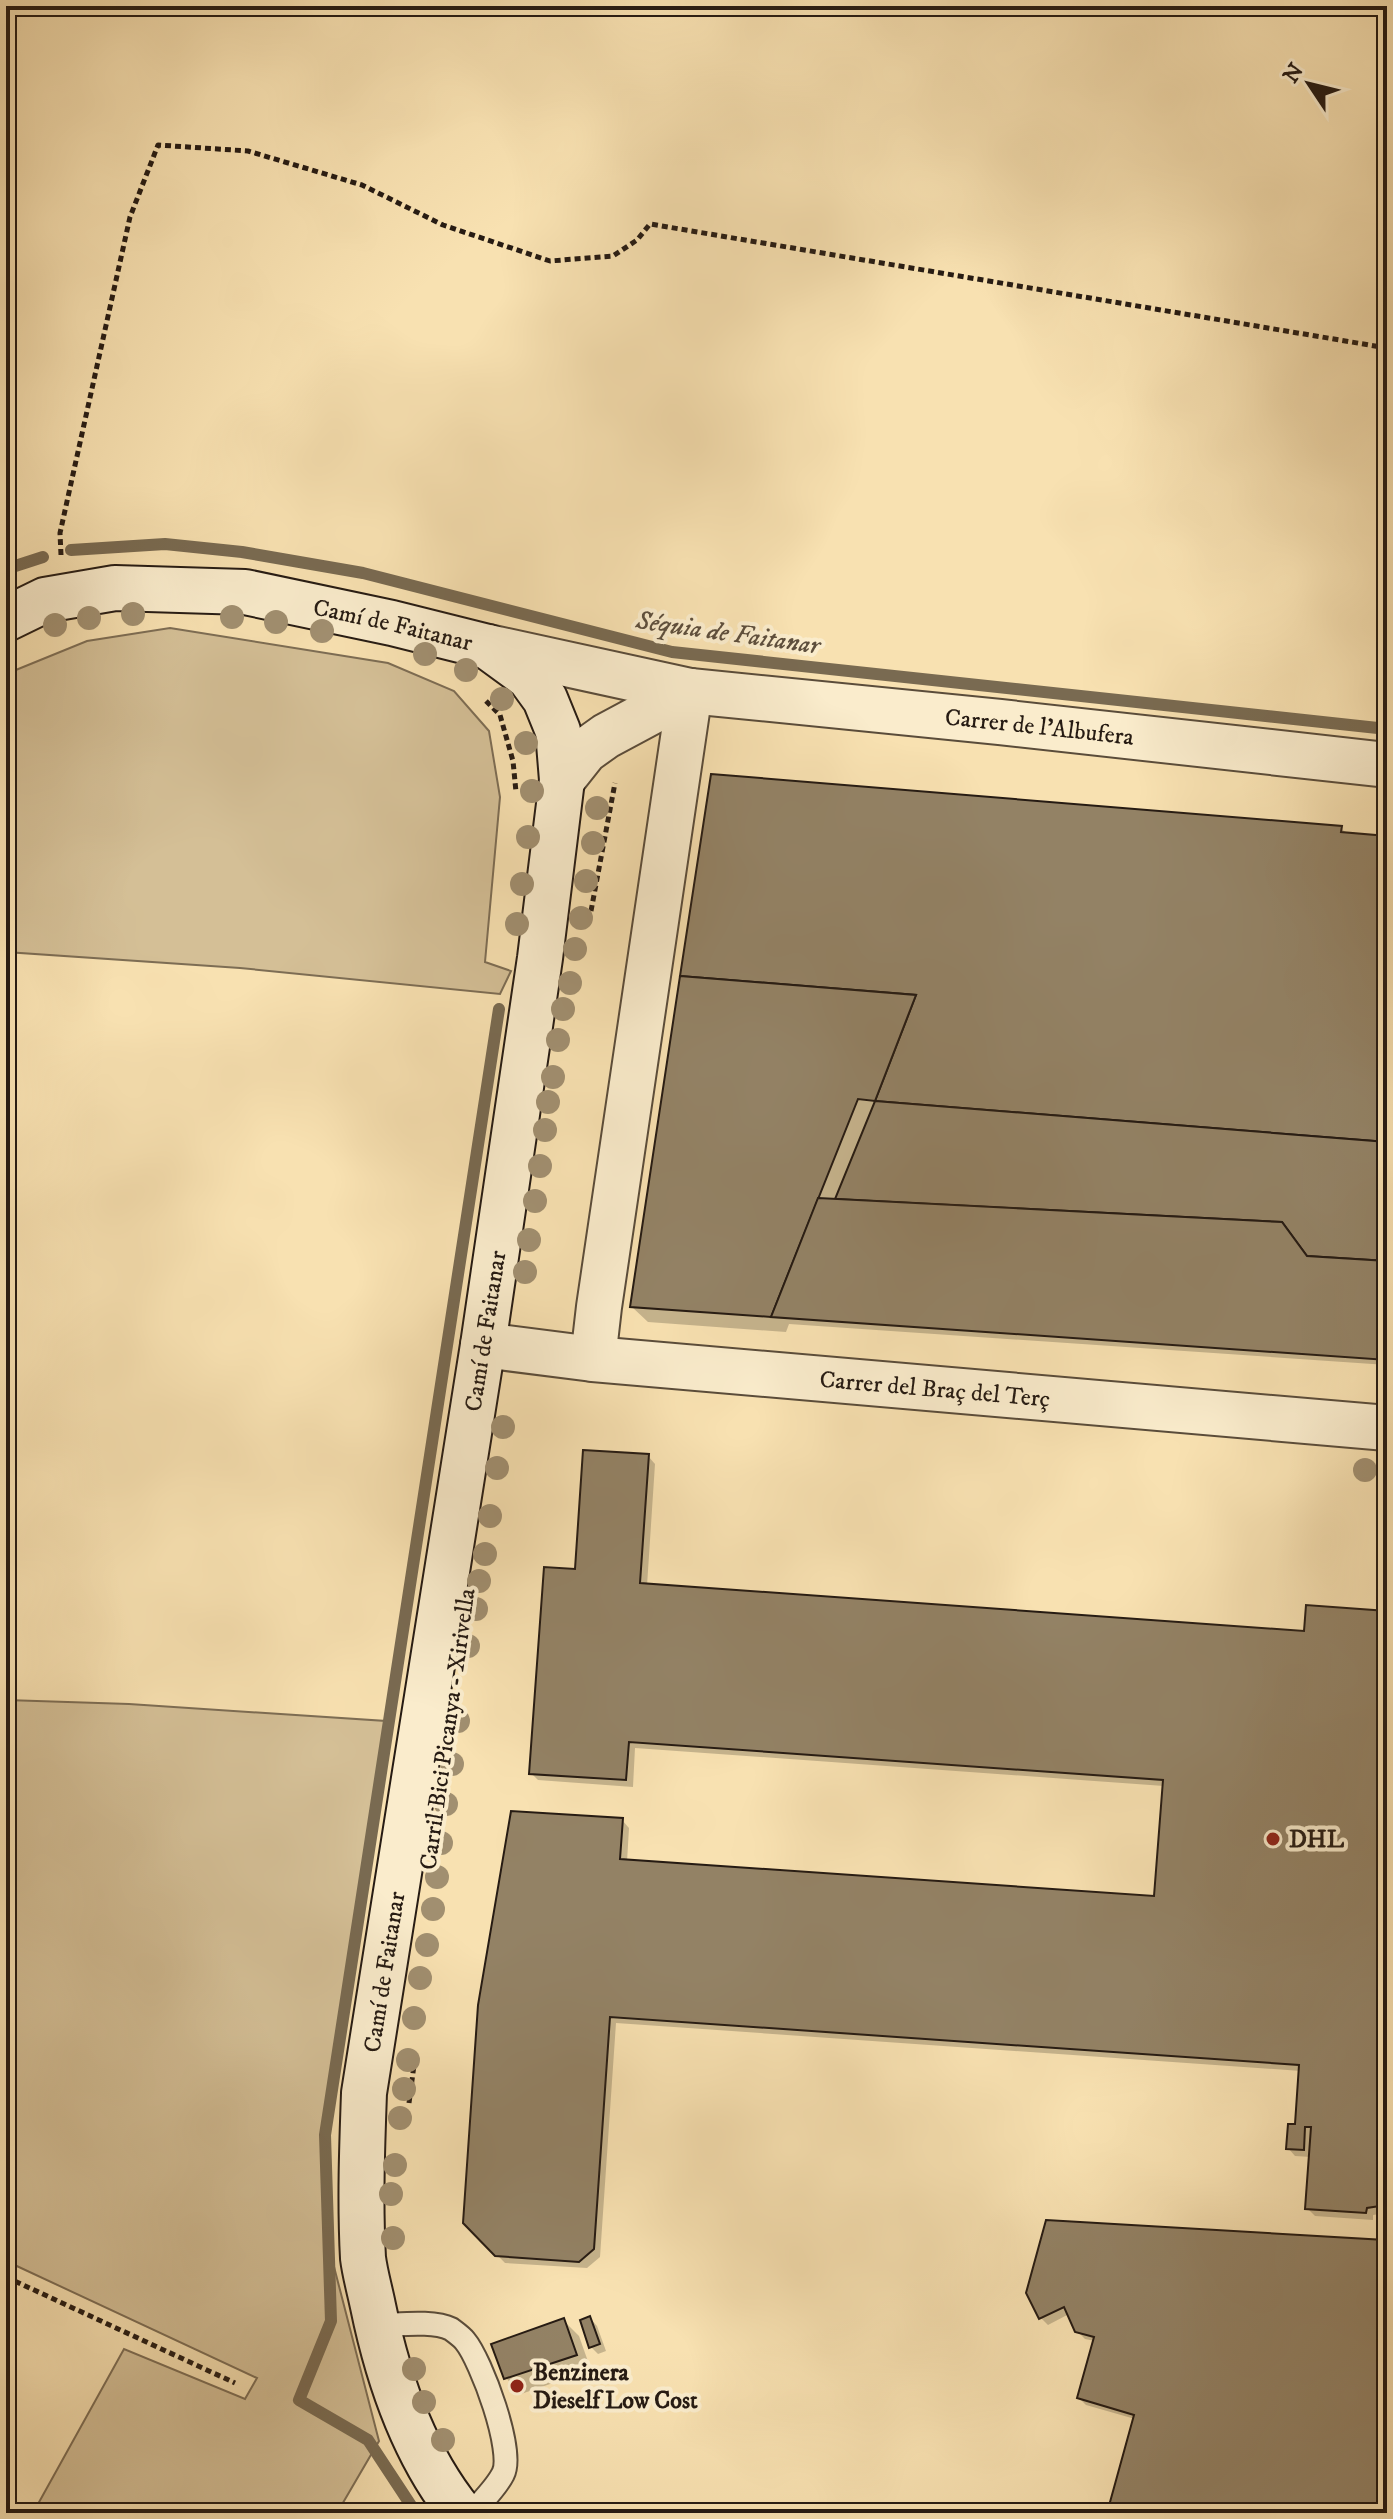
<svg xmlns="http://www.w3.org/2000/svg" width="1393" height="2519" font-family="'IM FELL DW Pica',serif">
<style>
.green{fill:#d4bf96;stroke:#7d6d54;stroke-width:2}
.shadow{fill:#0003}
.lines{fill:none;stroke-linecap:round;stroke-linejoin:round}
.stream{stroke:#796a51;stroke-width:12}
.building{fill:#938265;stroke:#261b13;stroke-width:2}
.lane-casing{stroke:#5a4c3a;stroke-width:26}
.street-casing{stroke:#5a4c3a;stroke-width:48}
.secondary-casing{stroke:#261b13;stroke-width:48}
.path{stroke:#261b13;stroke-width:5;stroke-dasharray:6 4;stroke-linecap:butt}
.lane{stroke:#faeccc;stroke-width:22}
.street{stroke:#faeccc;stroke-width:44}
.secondary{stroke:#faeccc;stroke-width:44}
.tree{fill:#a18f70}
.poi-dot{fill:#8f2418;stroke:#faeccc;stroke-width:3}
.labels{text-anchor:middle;stroke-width:8;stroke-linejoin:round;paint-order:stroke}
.street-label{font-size:24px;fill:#261b13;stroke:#faeccc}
.poi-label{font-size:24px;font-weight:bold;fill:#261b13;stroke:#faeccc;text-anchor:start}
.water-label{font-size:26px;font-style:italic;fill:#5e4f3d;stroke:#faeccc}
</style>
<rect width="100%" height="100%" fill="#f8e1b1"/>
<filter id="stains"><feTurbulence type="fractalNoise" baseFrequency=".0025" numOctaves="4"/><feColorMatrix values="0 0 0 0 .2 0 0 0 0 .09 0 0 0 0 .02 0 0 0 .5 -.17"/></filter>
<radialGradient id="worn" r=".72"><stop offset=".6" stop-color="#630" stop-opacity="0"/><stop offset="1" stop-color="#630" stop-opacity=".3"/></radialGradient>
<!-- green -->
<g class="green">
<polygon points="170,628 388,663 454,691 489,731 500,797 485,962 511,971 500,994 240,968 6,952 6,674 87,641"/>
<polygon points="6,1700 129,1704 386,1721 327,2100 324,2228 379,2441 337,2513 33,2513 124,2349 245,2399 257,2378 6,2261"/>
</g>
<!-- shadow -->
<g class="shadow">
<polygon points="713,776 1341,828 1347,834 1387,838 1387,1365 789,1324 786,1332 648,1322 632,1307"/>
<polygon points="648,1456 655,1464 647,1586 1306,1633 1387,1613 1387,2213 1373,2215 1373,2220 1315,2216 1307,2208 1311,2157 1295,2156 1288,2148 1297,2127 1301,2071 616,2023 600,2257 587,2268 505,2263 465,2222 622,1820 629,1828 627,1862 1156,1899 1164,1786 635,1748 633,1787 538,1780 531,1773 576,1571"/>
<polygon points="1384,2242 1387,2245 1387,2513 1109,2513 1135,2419 1086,2405 1079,2398 1095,2341 1085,2339 1077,2331 1069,2314 1048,2325 1041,2318 1028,2293"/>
<polygon points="590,2318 597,2326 606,2351 598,2354 591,2347"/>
<polygon points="564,2321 579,2336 591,2370 521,2394 506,2378"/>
</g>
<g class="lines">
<!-- stream -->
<g class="stream">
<polyline points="71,550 165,544 242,552 363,573 672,652 1387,729"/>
<polyline points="6,569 43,557"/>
<polyline points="416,2513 368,2440 299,2400 331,2321 325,2135 499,1009"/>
</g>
</g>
<!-- building -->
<g class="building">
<polygon points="711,774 1342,826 1341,832 1387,836 1387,1142 875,1101 916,995 680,976"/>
<polygon points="680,976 916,995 875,1101 858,1099 771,1317 630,1307"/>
<polygon points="875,1101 1387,1142 1387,1261 1307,1256 1282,1222 835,1199"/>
<polygon points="818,1198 1282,1222 1307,1256 1387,1261 1387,1360 771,1317"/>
<polygon points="583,1450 649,1454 640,1583 1304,1631 1306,1605 1387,1611 1387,2205 1367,2208 1366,2213 1305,2209 1311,2127 1305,2127 1304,2150 1286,2149 1288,2124 1295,2124 1299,2065 610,2017 594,2249 579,2262 495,2256 463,2223 478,2005 511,1811 623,1818 620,1859 1154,1896 1163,1780 629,1742 626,1780 529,1774 544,1567 575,1569"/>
<polygon points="1046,2220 1385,2240 1383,2263 1387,2263 1387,2513 1107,2513 1134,2415 1077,2398 1094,2337 1075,2332 1064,2307 1039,2319 1026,2293"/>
<polygon points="590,2316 600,2344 589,2348 580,2320"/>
<polygon points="564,2318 577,2355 504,2379 491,2344"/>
</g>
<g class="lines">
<!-- lane casing -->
<g class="lane-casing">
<path id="lane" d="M 377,2325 C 397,2325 433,2320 451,2329 C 455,2332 462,2337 465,2341 C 481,2360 515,2452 503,2474 C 496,2488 482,2501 472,2513"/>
</g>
<!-- street casing -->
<g class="street-casing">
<g id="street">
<path id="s1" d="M 488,647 L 690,691 L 1000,722 L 1387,765"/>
<polyline points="562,780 585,751 606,736 690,691"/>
<path id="s2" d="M 483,1345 L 593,1359 L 1387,1428"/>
<polyline points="593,1359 599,1307 690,691"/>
</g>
</g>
<!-- secondary casing -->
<g class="secondary-casing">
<g id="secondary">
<path id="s3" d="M 6,619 L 45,600 L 115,588 L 245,592 L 392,623 L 488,647 L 529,677 L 545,699 L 558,731 L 562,780 L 540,958 L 483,1345 L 364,2093 C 362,2148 360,2203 363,2258 C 365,2274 370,2291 373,2306 C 388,2379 414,2455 461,2513"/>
</g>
</g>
<!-- path -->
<g class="path">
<polyline points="61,555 60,533 130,217 158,145 248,151 362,185 443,225 550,261 613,256 637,240 650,224 1387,348"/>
<polyline points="486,701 500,715 513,761 516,792"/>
<polyline points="591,911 615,783"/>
<polyline points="409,2103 414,2065"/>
<polyline points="6,2277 235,2383"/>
</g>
<!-- lane -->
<use href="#lane" class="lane"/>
<!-- street -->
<use href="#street" class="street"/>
<!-- secondary -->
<use href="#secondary" class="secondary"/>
</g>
<!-- trees -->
<g class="tree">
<circle cx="133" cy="614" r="12"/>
<circle cx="232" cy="617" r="12"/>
<circle cx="89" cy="618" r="12"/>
<circle cx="276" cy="622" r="12"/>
<circle cx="55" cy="625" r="12"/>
<circle cx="322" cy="631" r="12"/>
<circle cx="425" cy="654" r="12"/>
<circle cx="466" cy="670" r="12"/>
<circle cx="502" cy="699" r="12"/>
<circle cx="526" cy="743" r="12"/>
<circle cx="532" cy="791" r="12"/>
<circle cx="597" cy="808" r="12"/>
<circle cx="528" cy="837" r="12"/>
<circle cx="593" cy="843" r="12"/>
<circle cx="586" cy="881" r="12"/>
<circle cx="522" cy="884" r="12"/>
<circle cx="581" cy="918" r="12"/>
<circle cx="517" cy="924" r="12"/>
<circle cx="575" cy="949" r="12"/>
<circle cx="570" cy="983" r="12"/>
<circle cx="563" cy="1009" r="12"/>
<circle cx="558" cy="1040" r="12"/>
<circle cx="553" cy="1077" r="12"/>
<circle cx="548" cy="1102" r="12"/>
<circle cx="545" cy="1130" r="12"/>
<circle cx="540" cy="1166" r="12"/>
<circle cx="535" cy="1201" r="12"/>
<circle cx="529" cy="1240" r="12"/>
<circle cx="525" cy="1272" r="12"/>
<circle cx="503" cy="1427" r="12"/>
<circle cx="497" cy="1468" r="12"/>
<circle cx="1365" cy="1470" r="12"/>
<circle cx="490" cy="1516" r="12"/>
<circle cx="485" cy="1554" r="12"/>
<circle cx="479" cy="1581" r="12"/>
<circle cx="476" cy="1609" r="12"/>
<circle cx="468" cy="1646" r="12"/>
<circle cx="458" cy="1721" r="12"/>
<circle cx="452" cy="1764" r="12"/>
<circle cx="446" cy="1804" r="12"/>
<circle cx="441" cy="1843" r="12"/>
<circle cx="437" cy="1877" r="12"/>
<circle cx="433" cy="1909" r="12"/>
<circle cx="427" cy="1945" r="12"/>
<circle cx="420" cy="1978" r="12"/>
<circle cx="414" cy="2018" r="12"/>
<circle cx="408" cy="2060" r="12"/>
<circle cx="404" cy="2089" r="12"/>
<circle cx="400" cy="2118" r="12"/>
<circle cx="395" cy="2165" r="12"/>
<circle cx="391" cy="2194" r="12"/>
<circle cx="393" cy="2238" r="12"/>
<circle cx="414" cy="2369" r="12"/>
<circle cx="424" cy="2402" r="12"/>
<circle cx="443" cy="2440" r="12"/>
</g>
<!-- markers -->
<g class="poi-dot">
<circle cx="1273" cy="1839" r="8"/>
<circle cx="517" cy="2386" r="8"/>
</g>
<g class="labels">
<!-- street labels -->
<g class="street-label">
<text dy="8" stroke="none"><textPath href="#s3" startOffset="396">Camí de Faitanar</textPath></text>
<text dy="8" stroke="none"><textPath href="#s1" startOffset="558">Carrer de l'Albufera</textPath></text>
<text transform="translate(485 1331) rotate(-81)" y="8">Camí de Faitanar</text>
<text dy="8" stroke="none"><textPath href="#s2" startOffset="454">Carrer del Braç del Terç</textPath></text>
<text transform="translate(447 1729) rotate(-82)" y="8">Carril Bici Picanya - Xirivella</text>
<text transform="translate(384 1972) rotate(-81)" y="8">Camí de Faitanar</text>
</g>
<!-- poi labels -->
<g class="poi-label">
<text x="1289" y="1847">DHL</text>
<text x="533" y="2380">Benzinera<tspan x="533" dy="28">Dieself Low Cost</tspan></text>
</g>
<!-- water labels -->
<g class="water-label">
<text transform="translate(728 632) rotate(8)" y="9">Séquia de Faitanar</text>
</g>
</g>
<!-- margin -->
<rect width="1393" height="2519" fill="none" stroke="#f8e1b1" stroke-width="32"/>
<rect x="8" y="8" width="1377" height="2503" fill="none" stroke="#261b13" stroke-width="4"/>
<rect x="16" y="16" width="1361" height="2487" fill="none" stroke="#261b13" stroke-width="2"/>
<!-- north arrow -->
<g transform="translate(1309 84) rotate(305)" stroke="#faeccc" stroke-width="6" paint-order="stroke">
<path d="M0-6L14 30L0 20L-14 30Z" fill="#261b13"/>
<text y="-12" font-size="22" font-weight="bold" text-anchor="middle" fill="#261b13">N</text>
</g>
<rect width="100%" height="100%" filter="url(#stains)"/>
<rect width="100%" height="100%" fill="url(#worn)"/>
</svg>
